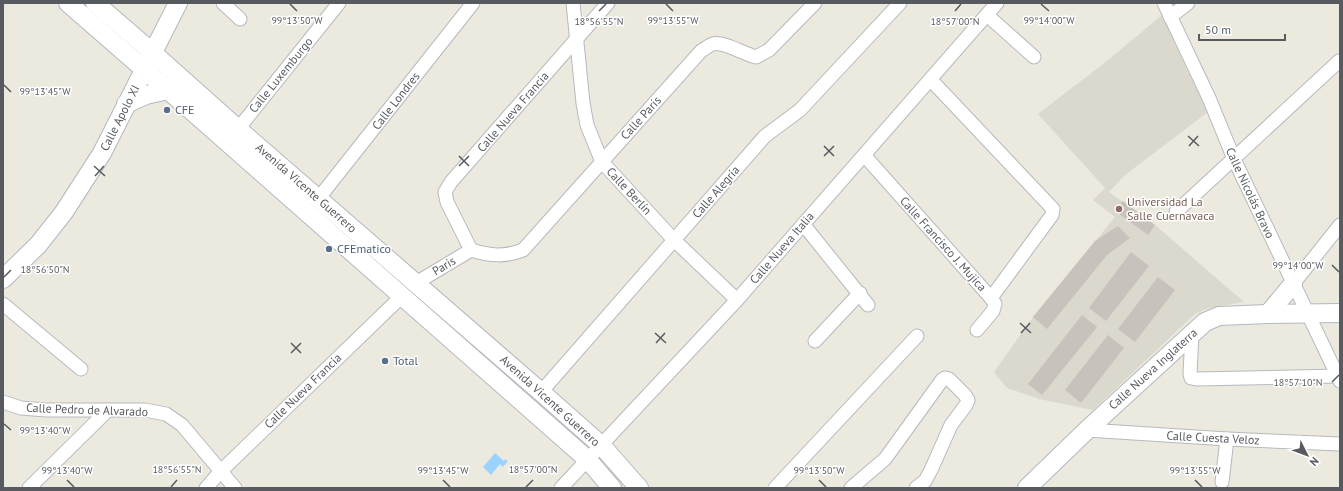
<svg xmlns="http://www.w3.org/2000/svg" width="1343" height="491" font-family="'PT Sans',sans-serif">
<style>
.education{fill:#dbd8cd}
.water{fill:#9bd3ff}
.building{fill:#c7c2bb}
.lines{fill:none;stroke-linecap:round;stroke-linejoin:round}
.street-casing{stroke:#b7b9be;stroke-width:15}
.secondary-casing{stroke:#b4b8bf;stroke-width:20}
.street{stroke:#fff;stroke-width:13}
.secondary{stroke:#fff;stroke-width:18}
.ticks{fill:none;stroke:#575b60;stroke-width:1.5}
.service-dot{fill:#5c6f8a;stroke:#fff;stroke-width:1.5}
.education-dot{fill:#8d6e63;stroke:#fff;stroke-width:1.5}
.labels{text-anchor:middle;stroke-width:3;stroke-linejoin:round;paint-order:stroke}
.street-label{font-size:12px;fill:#575b60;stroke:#fff}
.service-label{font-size:12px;fill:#4e5e75;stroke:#fff;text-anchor:start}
.education-label{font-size:12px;fill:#785e54;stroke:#fff;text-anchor:start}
.ticks-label{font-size:10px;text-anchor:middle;fill:#575b60;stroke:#fff;stroke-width:3;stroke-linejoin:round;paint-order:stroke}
</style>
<rect width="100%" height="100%" fill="#ece9de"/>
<!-- education -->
<polygon class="education" points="1162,15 1183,62 1208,112 1125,175 1109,192 1155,225 1244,302 1209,308 1195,314 1093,410 1039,399 1007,388 994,372 1033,317 1115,217 1093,200 1105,188 1038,114 1107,61"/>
<!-- water -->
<polygon class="water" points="495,453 504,461 505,459 508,461 503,467 500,464 491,475 483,467"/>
<!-- building -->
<g class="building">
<polygon points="1123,201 1155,225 1148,235 1115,211"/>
<polygon points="1118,226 1130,238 1107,255 1047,329 1033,317 1095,241"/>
<polygon points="1131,252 1149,266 1106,321 1089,308"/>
<polygon points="1158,277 1175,290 1135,342 1118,329"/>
<polygon points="1082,315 1097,327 1042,395 1028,384"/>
<polygon points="1108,335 1124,348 1081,403 1065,390"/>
</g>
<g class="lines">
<!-- street casing -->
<g class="street-casing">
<g id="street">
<polyline points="223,3 240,19"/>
<polyline points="573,3 583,103 587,125 602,162 674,240 737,300"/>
<polyline points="1164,3 1209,98 1234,159 1340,381"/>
<polyline points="987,15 1034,57"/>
<polyline points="1170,17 1188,3"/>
<polyline points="931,80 1053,209 1052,215 991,298"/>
<polyline points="238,129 339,3"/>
<polyline points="864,155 991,298 995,304 993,311 977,330"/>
<polyline points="318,199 473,3"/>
<polyline points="1176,212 1339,61"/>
<polyline points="803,224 868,305"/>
<path d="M 471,250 C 490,256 505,257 523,250 L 701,51 C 705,49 709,45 713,44 C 723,41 744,54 756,57 L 769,50 L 815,3"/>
<polyline points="471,250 447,202 445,192 451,182 608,3"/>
<polyline points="416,283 471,250"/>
<polyline points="1293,284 1340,225"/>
<polyline points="3,304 81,369"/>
<polyline points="1192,333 1190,374 1191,378 1196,379 1338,376"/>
<polyline points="815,341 860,293"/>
<polyline points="541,392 765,136 800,110 900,3"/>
<polyline points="3,402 21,408 46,410 145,410 166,414 182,425 235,488"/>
<polyline points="1087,430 1227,439 1340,444"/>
<polyline points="1222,482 1227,439"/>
<polyline points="29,488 108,410"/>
<polyline points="206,488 221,471 402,296"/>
<polyline points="561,488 737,300 997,3"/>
<polyline points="775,488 917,336"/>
<polyline points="851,488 885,459 942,380 945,378 949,379 965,395 968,400 966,405 951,425 931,470 925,481 916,488"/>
</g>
</g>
<!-- secondary casing -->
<g class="secondary-casing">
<g id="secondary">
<polyline points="68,3 168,90 588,460 612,488"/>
<polyline points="95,3 153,53 238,129 541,392 602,446 639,488"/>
<polyline points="126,104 146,95 168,90"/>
<polyline points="3,279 38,245 64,212 102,153 178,3"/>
<polyline points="1268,314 1293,284"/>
<polyline points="1027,488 1087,430 1205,322 1219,316 1268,314 1340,313"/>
</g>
</g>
<!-- street -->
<use href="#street" class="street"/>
<!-- secondary -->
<use href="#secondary" class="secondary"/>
</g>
<!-- ticks -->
<path class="ticks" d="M 290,4 L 297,11M 666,4 L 673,11M 1041,4 L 1049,11M 599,11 L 606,4M 955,11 L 961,4M 4,85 L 11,92M 1188,136 L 1199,146M 824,146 L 834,156M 1189,146 L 1198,136M 459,156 L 469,166M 824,156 L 834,146M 94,166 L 105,176M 459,166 L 469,156M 95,176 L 104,166M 1332,265 L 1339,272M 4,277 L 11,270M 1020,323 L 1031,333M 655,333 L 666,343M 1021,333 L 1030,323M 291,343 L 301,353M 656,343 L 665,333M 291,353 L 301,343M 1332,382 L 1339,375M 4,424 L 11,430M 67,480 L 74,487M 443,480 L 450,487M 819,480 L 826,487M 1195,480 L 1202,487M 171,487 L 177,480M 526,487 L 533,480"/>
<!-- markers -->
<g class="service-dot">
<circle cx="167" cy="110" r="4"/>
<circle cx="329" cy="249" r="4"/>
<circle cx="385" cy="361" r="4"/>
</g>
<circle class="education-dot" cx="1119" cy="209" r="4"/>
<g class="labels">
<!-- street labels -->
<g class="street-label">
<text transform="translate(281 75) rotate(-51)" y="4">Calle Luxemburgo</text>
<text transform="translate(396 101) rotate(-52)" y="4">Calle Londres</text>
<text transform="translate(513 112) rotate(-49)" y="4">Calle Nueva Francia</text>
<text transform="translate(120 118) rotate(-63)" y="4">Calle Apolo XI</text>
<text transform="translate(641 118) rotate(-48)" y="4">Calle París</text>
<text transform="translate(306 188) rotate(41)" y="4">Avenida Vicente Guerrero</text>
<text transform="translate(629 191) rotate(47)" y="4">Calle Berlín</text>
<text transform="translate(716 192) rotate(-49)" y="4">Calle Alegría</text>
<text transform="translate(1250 193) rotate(65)" y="4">Calle Nicolás Bravo</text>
<text transform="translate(943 244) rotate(48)" y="4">Calle Francisco J. Mujica</text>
<text transform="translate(782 248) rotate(-49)" y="4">Calle Nueva Italia</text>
<text transform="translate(444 266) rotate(-31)" y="4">Paris</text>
<text transform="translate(1153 369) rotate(-42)" y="4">Calle Nueva Inglaterra</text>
<text transform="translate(303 391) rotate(-44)" y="4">Calle Nueva Francia</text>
<text transform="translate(550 401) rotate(42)" y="4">Avenida Vicente Guerrero</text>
<text transform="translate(87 410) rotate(2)" y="4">Calle Pedro de Alvarado</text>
<text transform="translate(1213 438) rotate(3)" y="4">Calle Cuesta Veloz</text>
</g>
<!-- service labels -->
<g class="service-label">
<text x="175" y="114">CFE</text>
<text x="337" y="253">CFEmatico</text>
<text x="393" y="365">Total</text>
</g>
<!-- education labels -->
<g class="education-label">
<text x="1127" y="206">Universidad La<tspan x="1127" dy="14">Salle Cuernavaca</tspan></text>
</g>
</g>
<g class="ticks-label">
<text x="673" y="24">99°13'55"W</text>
<text x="1049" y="24">99°14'00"W</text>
<text x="297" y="24">99°13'50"W</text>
<text x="599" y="25">18°56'55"N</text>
<text x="955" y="25">18°57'00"N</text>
<text x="45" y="95">99°13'45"W</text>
<text x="1298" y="269">99°14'00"W</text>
<text x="45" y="273">18°56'50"N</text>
<text x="1298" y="386">18°57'10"N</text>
<text x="45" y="434">99°13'40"W</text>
<text x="177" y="473">18°56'55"N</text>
<text x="533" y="473">18°57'00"N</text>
<text x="67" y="474">99°13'40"W</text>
<text x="443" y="474">99°13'45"W</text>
<text x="819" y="474">99°13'50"W</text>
<text x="1195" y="474">99°13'55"W</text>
</g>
<!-- border -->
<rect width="1343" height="491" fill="none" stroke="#575b60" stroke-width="8"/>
<!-- north arrow -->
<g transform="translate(1307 455) rotate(132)" stroke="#ffffff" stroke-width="3" paint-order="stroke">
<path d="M0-3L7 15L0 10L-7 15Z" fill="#575b60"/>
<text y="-6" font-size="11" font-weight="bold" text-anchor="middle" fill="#575b60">N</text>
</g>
<!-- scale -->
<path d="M1199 34v6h86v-6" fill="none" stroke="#575b60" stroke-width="2"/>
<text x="1205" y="34" font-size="12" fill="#575b60" stroke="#ffffff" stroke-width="3" paint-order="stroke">50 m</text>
</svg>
